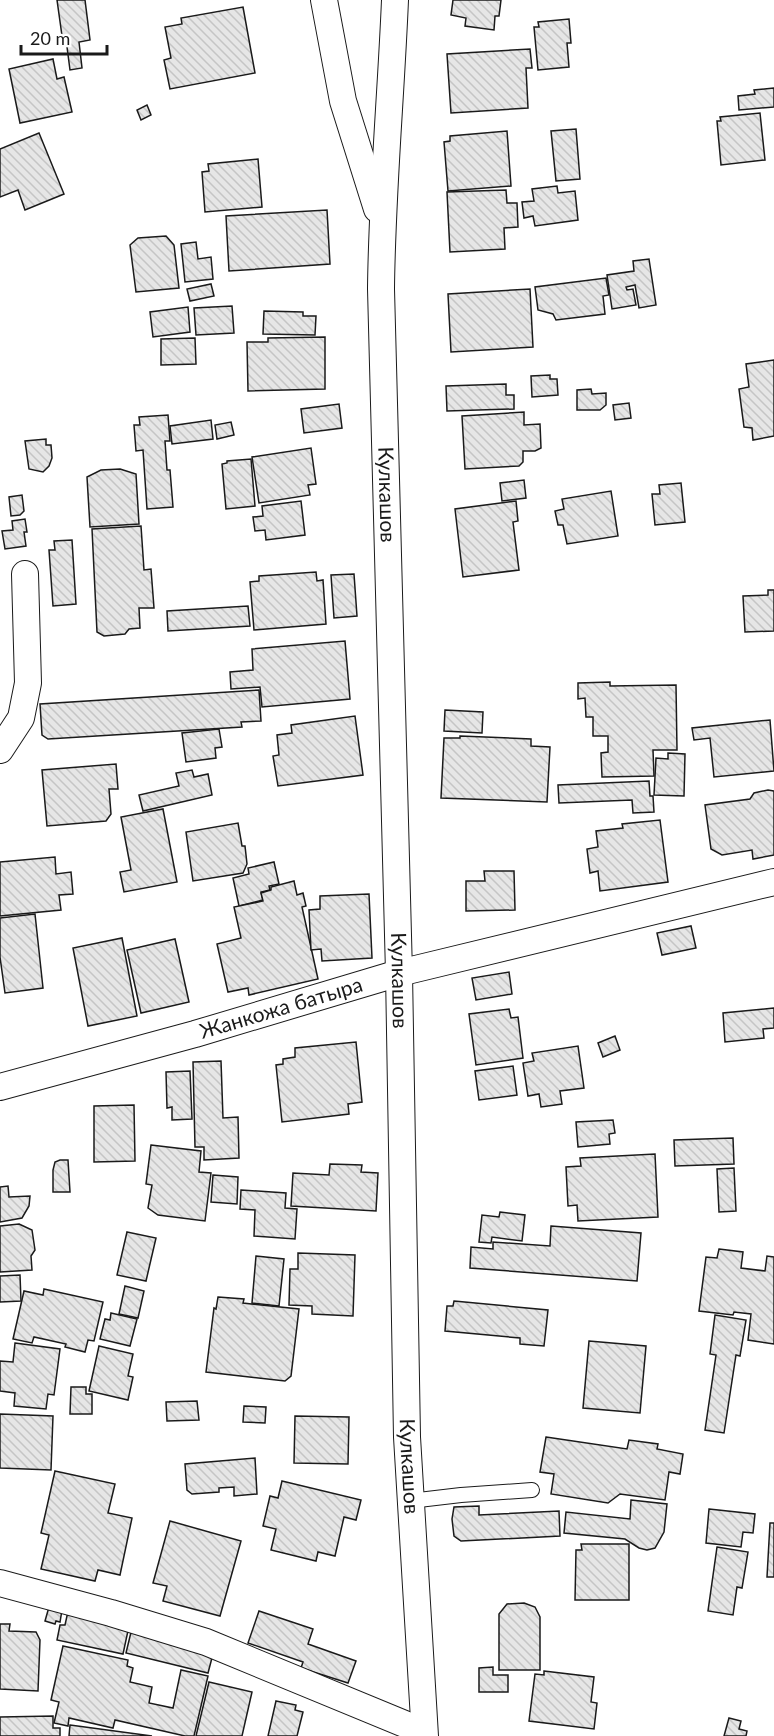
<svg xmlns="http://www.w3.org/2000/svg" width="774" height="1736" font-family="Lato,sans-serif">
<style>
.building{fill:url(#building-back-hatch);stroke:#1a1a1a;stroke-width:1.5}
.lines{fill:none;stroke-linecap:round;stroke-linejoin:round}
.service-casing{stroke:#1a1a1a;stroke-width:16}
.minor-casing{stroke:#1a1a1a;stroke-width:28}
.service{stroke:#fff;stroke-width:14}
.minor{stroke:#fff;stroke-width:26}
.labels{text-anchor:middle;stroke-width:4.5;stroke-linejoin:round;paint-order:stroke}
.street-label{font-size:21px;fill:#1a1a1a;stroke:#fff}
</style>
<defs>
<pattern id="building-back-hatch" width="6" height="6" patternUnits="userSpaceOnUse" patternTransform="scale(1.5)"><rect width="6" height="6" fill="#e6e6e6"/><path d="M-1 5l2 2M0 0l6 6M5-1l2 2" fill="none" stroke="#c5c5c5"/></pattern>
</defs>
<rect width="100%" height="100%" fill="#fff"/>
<!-- building -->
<g class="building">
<polygon points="57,0 85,0 90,40 79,42 82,68 70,70 67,47 63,43"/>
<polygon points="453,0 501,0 499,16 495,16 494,30 465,26 466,18 451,15"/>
<polygon points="243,7 255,73 170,89 164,60 171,58 165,27 182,24 181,18"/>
<polygon points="569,19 571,43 567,43 569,67 538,70 534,27 539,27 538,22"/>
<polygon points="530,49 532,68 526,68 528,108 451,113 447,54"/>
<polygon points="53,59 57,79 64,77 72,112 20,123 9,69"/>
<polygon points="774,88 774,107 739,110 738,96 755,94 754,90"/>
<polygon points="147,105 151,115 141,120 137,110"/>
<polygon points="760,113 765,160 721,165 717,121 721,121 720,117"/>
<polygon points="576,129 580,179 556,181 551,131"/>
<polygon points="507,131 511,186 448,191 444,142 450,141 450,136"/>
<polygon points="39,133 64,194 25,210 18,190 0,197 0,149"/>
<polygon points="258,159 262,207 205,212 202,172 209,171 208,164"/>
<polygon points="557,186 558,193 575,191 578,220 535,226 533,216 524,218 522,202 534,201 532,189"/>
<polygon points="506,190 507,203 517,203 518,227 504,228 505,249 450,252 447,192"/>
<polygon points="327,210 330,264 229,271 226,216"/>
<polygon points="166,236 174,245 179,288 136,292 130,245 138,238"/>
<polygon points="196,242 198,259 211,257 213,279 185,282 181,244"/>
<polygon points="649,259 656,305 639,308 635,285 626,287 627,290 633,289 636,305 612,309 607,275 634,271 633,261"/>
<polygon points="606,278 609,295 603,296 605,314 556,320 553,314 538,310 535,287"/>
<polygon points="211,284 214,296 190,301 187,289"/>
<polygon points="530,289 533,347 451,352 448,294"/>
<polygon points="232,306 234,333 196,335 194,308"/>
<polygon points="188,307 190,332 153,337 150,312"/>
<polygon points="264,311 303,312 303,316 316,316 315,335 263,334"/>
<polygon points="325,337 325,389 248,391 247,342 268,342 268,338"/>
<polygon points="195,338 196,364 161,365 161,339"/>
<polygon points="774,360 774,436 753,440 752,428 744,427 739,389 749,387 746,364"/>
<polygon points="550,375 550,379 557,379 558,395 532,397 531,376"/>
<polygon points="506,384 506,395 514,395 514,409 447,411 446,386"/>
<polygon points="591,389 592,394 606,393 606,405 600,410 577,410 577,390"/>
<polygon points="629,403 631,418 615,420 613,405"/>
<polygon points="339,404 342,428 304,433 301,409"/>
<polygon points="524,412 524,425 540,424 541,448 535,451 523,451 523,462 519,466 465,469 462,416"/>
<polygon points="168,415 170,441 165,441 167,470 170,470 173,507 147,509 143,450 136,451 134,425 140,425 139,417"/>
<polygon points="211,420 213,439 172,444 170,426"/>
<polygon points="231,422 234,435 217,439 215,425"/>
<polygon points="46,439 46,445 51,445 52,458 49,466 43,472 29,469 25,441"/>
<polygon points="311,448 316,484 308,485 310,495 259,503 252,457"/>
<polygon points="251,459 255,506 226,509 222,464 227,463 227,461"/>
<polygon points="120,469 136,474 139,524 90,527 87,477 101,470"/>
<polygon points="524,480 526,498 502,501 500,483"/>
<polygon points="681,483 685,522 655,525 652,494 660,494 659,485"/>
<polygon points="611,491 618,536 567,544 563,525 558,525 555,511 564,509 562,499"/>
<polygon points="22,495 24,511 20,515 11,516 9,497"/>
<polygon points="301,501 305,535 266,540 265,530 255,531 253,517 263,516 262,506"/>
<polygon points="516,501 518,521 513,522 519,570 463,577 455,509"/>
<polygon points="25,519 27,532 24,532 26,546 5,549 2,531 13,530 12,521"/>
<polygon points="141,526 144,570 151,569 154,608 139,608 140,628 129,629 125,634 104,636 97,632 92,529"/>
<polygon points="72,540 76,604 53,606 49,550 55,550 54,541"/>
<polygon points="316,572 317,581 323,580 326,624 254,630 250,582 259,581 259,576"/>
<polygon points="354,574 357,616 334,618 331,575"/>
<polygon points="768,590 774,590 774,631 745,632 743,596 768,595"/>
<polygon points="248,606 250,626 168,631 167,611"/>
<polygon points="345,641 350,699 262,707 260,687 231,689 230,672 253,670 252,649"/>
<polygon points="610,682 610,686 676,685 677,750 653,750 654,776 602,777 601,753 608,752 608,736 593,736 593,717 586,717 585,698 578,699 578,683"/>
<polygon points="259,690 261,721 241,722 242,727 48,739 42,735 40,704"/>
<polygon points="445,710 483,712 482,733 444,731"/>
<polygon points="355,716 363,775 278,786 273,756 279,755 277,735 292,733 291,725"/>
<polygon points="770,720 774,771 714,777 710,738 694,740 692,728"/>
<polygon points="219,729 222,747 215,748 216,758 186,762 182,733"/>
<polygon points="460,736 531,739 531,746 550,747 547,802 441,798 444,738 460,738"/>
<polygon points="668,753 685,754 684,796 654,795 656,758 668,759"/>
<polygon points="116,764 118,789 109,789 111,814 106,821 47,826 42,770"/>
<polygon points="192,770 194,777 208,774 212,795 143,811 139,795 179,786 176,773"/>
<polygon points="649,781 650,796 653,796 654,812 633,813 632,800 559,803 558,785"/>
<polygon points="768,790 774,791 774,855 753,859 752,850 722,855 711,849 705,805 750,799 754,793"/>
<polygon points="163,809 177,882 124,892 120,872 131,870 121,817"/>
<polygon points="660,820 668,882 600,891 598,871 590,873 587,849 598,847 596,831 623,828 622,824"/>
<polygon points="238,823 242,846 245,846 247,864 243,873 193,881 186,832"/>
<polygon points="55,857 56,874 71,872 73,894 59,895 61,910 0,916 0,862"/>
<polygon points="274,862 279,884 269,886 270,890 261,892 263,900 239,906 233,878 249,874 248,868"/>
<polygon points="484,871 514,871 515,910 466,911 466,881 485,881"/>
<polygon points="294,881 297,895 303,893 306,906 302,907 318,979 249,995 248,988 228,992 217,944 241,938 234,907 263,901 261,893 271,890 271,887"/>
<polygon points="369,894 372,958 322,961 321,949 311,950 309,910 320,909 320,896"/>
<polygon points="35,914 43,988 5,993 0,957 0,918"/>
<polygon points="691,926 696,948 662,955 657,933"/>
<polygon points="122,938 137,1016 88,1026 73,948"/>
<polygon points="175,939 189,1002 141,1013 127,950"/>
<polygon points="509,972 512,994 476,1000 472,978"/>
<polygon points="774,1008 774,1028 763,1029 764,1038 725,1042 723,1013"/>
<polygon points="509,1009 511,1018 518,1017 523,1058 476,1065 469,1014"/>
<polygon points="615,1036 620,1050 603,1057 598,1043"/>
<polygon points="356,1042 362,1102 348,1104 349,1114 282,1122 276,1065 283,1064 283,1059 295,1057 295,1048"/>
<polygon points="578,1046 584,1088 560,1091 562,1104 541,1107 539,1094 528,1096 523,1063 534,1061 532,1053"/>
<polygon points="221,1061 223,1118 238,1117 239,1158 204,1160 204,1147 195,1147 193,1062"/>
<polygon points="513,1066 517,1095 479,1100 475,1071"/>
<polygon points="190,1071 192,1119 172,1120 172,1107 167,1108 166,1072"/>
<polygon points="134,1105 135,1161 94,1162 94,1106"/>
<polygon points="613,1120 615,1133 609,1134 610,1144 578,1147 576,1122"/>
<polygon points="733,1138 734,1164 675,1166 674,1140"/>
<polygon points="151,1145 201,1151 199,1172 211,1173 205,1221 158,1215 148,1208 152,1185 146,1184"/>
<polygon points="655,1154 658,1217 578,1221 577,1205 568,1206 566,1167 581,1166 580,1158"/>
<polygon points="60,1160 68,1160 70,1192 53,1192 53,1170 55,1162"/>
<polygon points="330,1164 362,1165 361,1172 378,1173 376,1211 291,1206 293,1173 329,1175"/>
<polygon points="734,1168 736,1211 719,1212 717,1169"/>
<polygon points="213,1175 238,1177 237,1204 211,1202"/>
<polygon points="8,1186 9,1197 30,1196 29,1206 22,1218 0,1222 0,1187"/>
<polygon points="241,1190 286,1193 285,1208 297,1209 295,1239 254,1236 255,1210 240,1209"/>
<polygon points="500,1212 525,1215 522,1241 492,1237 491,1243 479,1242 482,1215 499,1217"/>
<polygon points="19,1224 32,1230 35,1250 31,1256 32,1270 0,1272 0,1226"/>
<polygon points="551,1226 641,1233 637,1281 470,1268 471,1247 493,1249 493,1242 550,1246"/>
<polygon points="127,1232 156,1238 146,1281 117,1275"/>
<polygon points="719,1249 743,1252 741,1268 765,1271 767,1256 774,1257 774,1344 748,1340 751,1314 734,1312 733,1315 699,1311 706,1257 717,1258"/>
<polygon points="298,1253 355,1255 353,1316 312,1314 312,1306 289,1305 290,1269 298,1269"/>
<polygon points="256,1256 284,1259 279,1306 252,1303"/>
<polygon points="20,1275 21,1301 0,1302 0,1276"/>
<polygon points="125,1286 144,1291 138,1318 119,1314"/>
<polygon points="44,1289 103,1302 94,1341 88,1340 85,1352 65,1347 66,1344 34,1337 32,1343 13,1339 24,1291 43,1295"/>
<polygon points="218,1297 244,1299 243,1303 299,1309 291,1376 285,1381 206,1372 214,1308 216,1309"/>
<polygon points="454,1301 548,1310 544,1346 520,1344 520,1338 445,1331 447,1306 453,1306"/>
<polygon points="111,1313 137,1319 130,1346 100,1339 105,1319 110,1320"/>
<polygon points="715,1315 746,1320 740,1356 736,1355 724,1433 705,1430 716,1355 710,1354"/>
<polygon points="589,1341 646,1346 640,1413 583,1408"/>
<polygon points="15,1343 60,1349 54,1395 48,1394 46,1409 14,1406 15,1393 0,1391 0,1361 13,1362"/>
<polygon points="99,1346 133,1354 128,1376 133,1377 128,1400 89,1391"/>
<polygon points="71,1387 86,1387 86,1394 92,1394 92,1414 70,1414"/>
<polygon points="197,1401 199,1420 167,1421 166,1402"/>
<polygon points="244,1406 266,1407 265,1423 243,1422"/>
<polygon points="0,1414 53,1416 51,1470 0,1468"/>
<polygon points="295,1416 349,1417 348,1464 294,1463"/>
<polygon points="546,1437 627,1449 629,1440 658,1444 657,1449 683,1454 680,1474 669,1472 665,1500 620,1494 608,1503 551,1494 554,1474 540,1472"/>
<polygon points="255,1458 257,1494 234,1496 234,1487 219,1488 219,1492 192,1494 187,1490 185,1464"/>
<polygon points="55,1471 115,1484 108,1513 132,1518 120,1575 98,1570 95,1581 41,1569 49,1535 41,1533"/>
<polygon points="282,1481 361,1500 356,1520 344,1517 335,1556 318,1552 316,1561 271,1550 276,1529 263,1526 270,1496 278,1498"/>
<polygon points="631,1500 667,1504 664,1532 655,1548 647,1550 639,1548 625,1539 564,1533 566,1512 630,1519"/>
<polygon points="479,1506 479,1515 559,1511 560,1536 461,1541 454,1536 452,1519 454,1507"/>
<polygon points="709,1509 755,1514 753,1533 743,1532 741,1547 706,1543"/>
<polygon points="170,1521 241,1541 220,1616 163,1601 167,1586 153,1583"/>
<polygon points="770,1523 774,1523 774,1577 767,1577"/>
<polygon points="581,1544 629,1544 629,1600 575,1600 576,1550 582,1550"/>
<polygon points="717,1547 748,1552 742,1588 737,1587 733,1615 708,1611"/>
<polygon points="524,1603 535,1607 540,1617 540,1670 499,1670 499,1614 507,1604"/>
<polygon points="49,1607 62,1610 60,1622 56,1621 55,1624 45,1621"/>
<polygon points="69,1607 129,1626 123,1654 57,1640 60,1625 65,1625"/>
<polygon points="259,1611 313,1629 308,1644 356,1661 348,1683 301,1668 303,1662 248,1643"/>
<polygon points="0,1624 10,1624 9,1631 36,1632 40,1640 38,1691 0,1689"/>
<polygon points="132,1628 213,1654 208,1673 126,1653"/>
<polygon points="63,1646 128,1660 127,1666 133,1668 130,1682 152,1687 149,1703 173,1708 181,1670 208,1676 194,1736 185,1736 115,1720 113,1728 69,1718 68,1726 54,1723 59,1702 51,1700"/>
<polygon points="493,1667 493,1675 508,1675 508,1692 479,1692 479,1668"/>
<polygon points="544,1671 594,1677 591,1702 597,1703 594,1729 529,1721 535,1674 544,1675"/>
<polygon points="209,1682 252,1692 242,1736 196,1736"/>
<polygon points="276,1701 296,1705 295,1710 303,1712 297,1736 268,1736"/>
<polygon points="53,1716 53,1728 60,1728 60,1736 0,1736 0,1717"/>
<polygon points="729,1718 741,1721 739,1729 747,1731 746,1736 724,1736"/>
<polygon points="70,1725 152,1736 69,1736"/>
</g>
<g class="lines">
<!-- service casing -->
<g class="service-casing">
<polyline id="service" points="410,1501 461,1495 532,1490"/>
</g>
<!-- minor casing -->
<g class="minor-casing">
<g id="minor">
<polyline points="324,0 343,101 377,209"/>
<path id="s1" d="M 395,0 C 391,96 382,192 381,289 L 399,973 L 407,1437 L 425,1736"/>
<polyline points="0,750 21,718 28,683 25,574"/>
<path id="s2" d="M 0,1087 L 195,1034 L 399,973 L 774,882"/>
<polyline points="0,1583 111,1613 206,1642 424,1732"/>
</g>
</g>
<!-- service -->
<use href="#service" class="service"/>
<!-- minor -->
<use href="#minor" class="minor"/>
</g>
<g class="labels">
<!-- street labels -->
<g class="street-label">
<text dy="7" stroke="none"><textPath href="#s1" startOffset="495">Кулкашов</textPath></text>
<text dy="7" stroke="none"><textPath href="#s1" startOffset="981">Кулкашов</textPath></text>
<text dy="7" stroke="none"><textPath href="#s2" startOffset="292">Жанкожа батыра</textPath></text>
<text dy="7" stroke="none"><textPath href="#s1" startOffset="1467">Кулкашов</textPath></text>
</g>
</g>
<!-- scale -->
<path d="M21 45v9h86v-9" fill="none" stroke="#1a1a1a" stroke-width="3"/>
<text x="30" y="45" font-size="18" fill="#1a1a1a" stroke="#ffffff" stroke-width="4.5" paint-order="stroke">20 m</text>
</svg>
